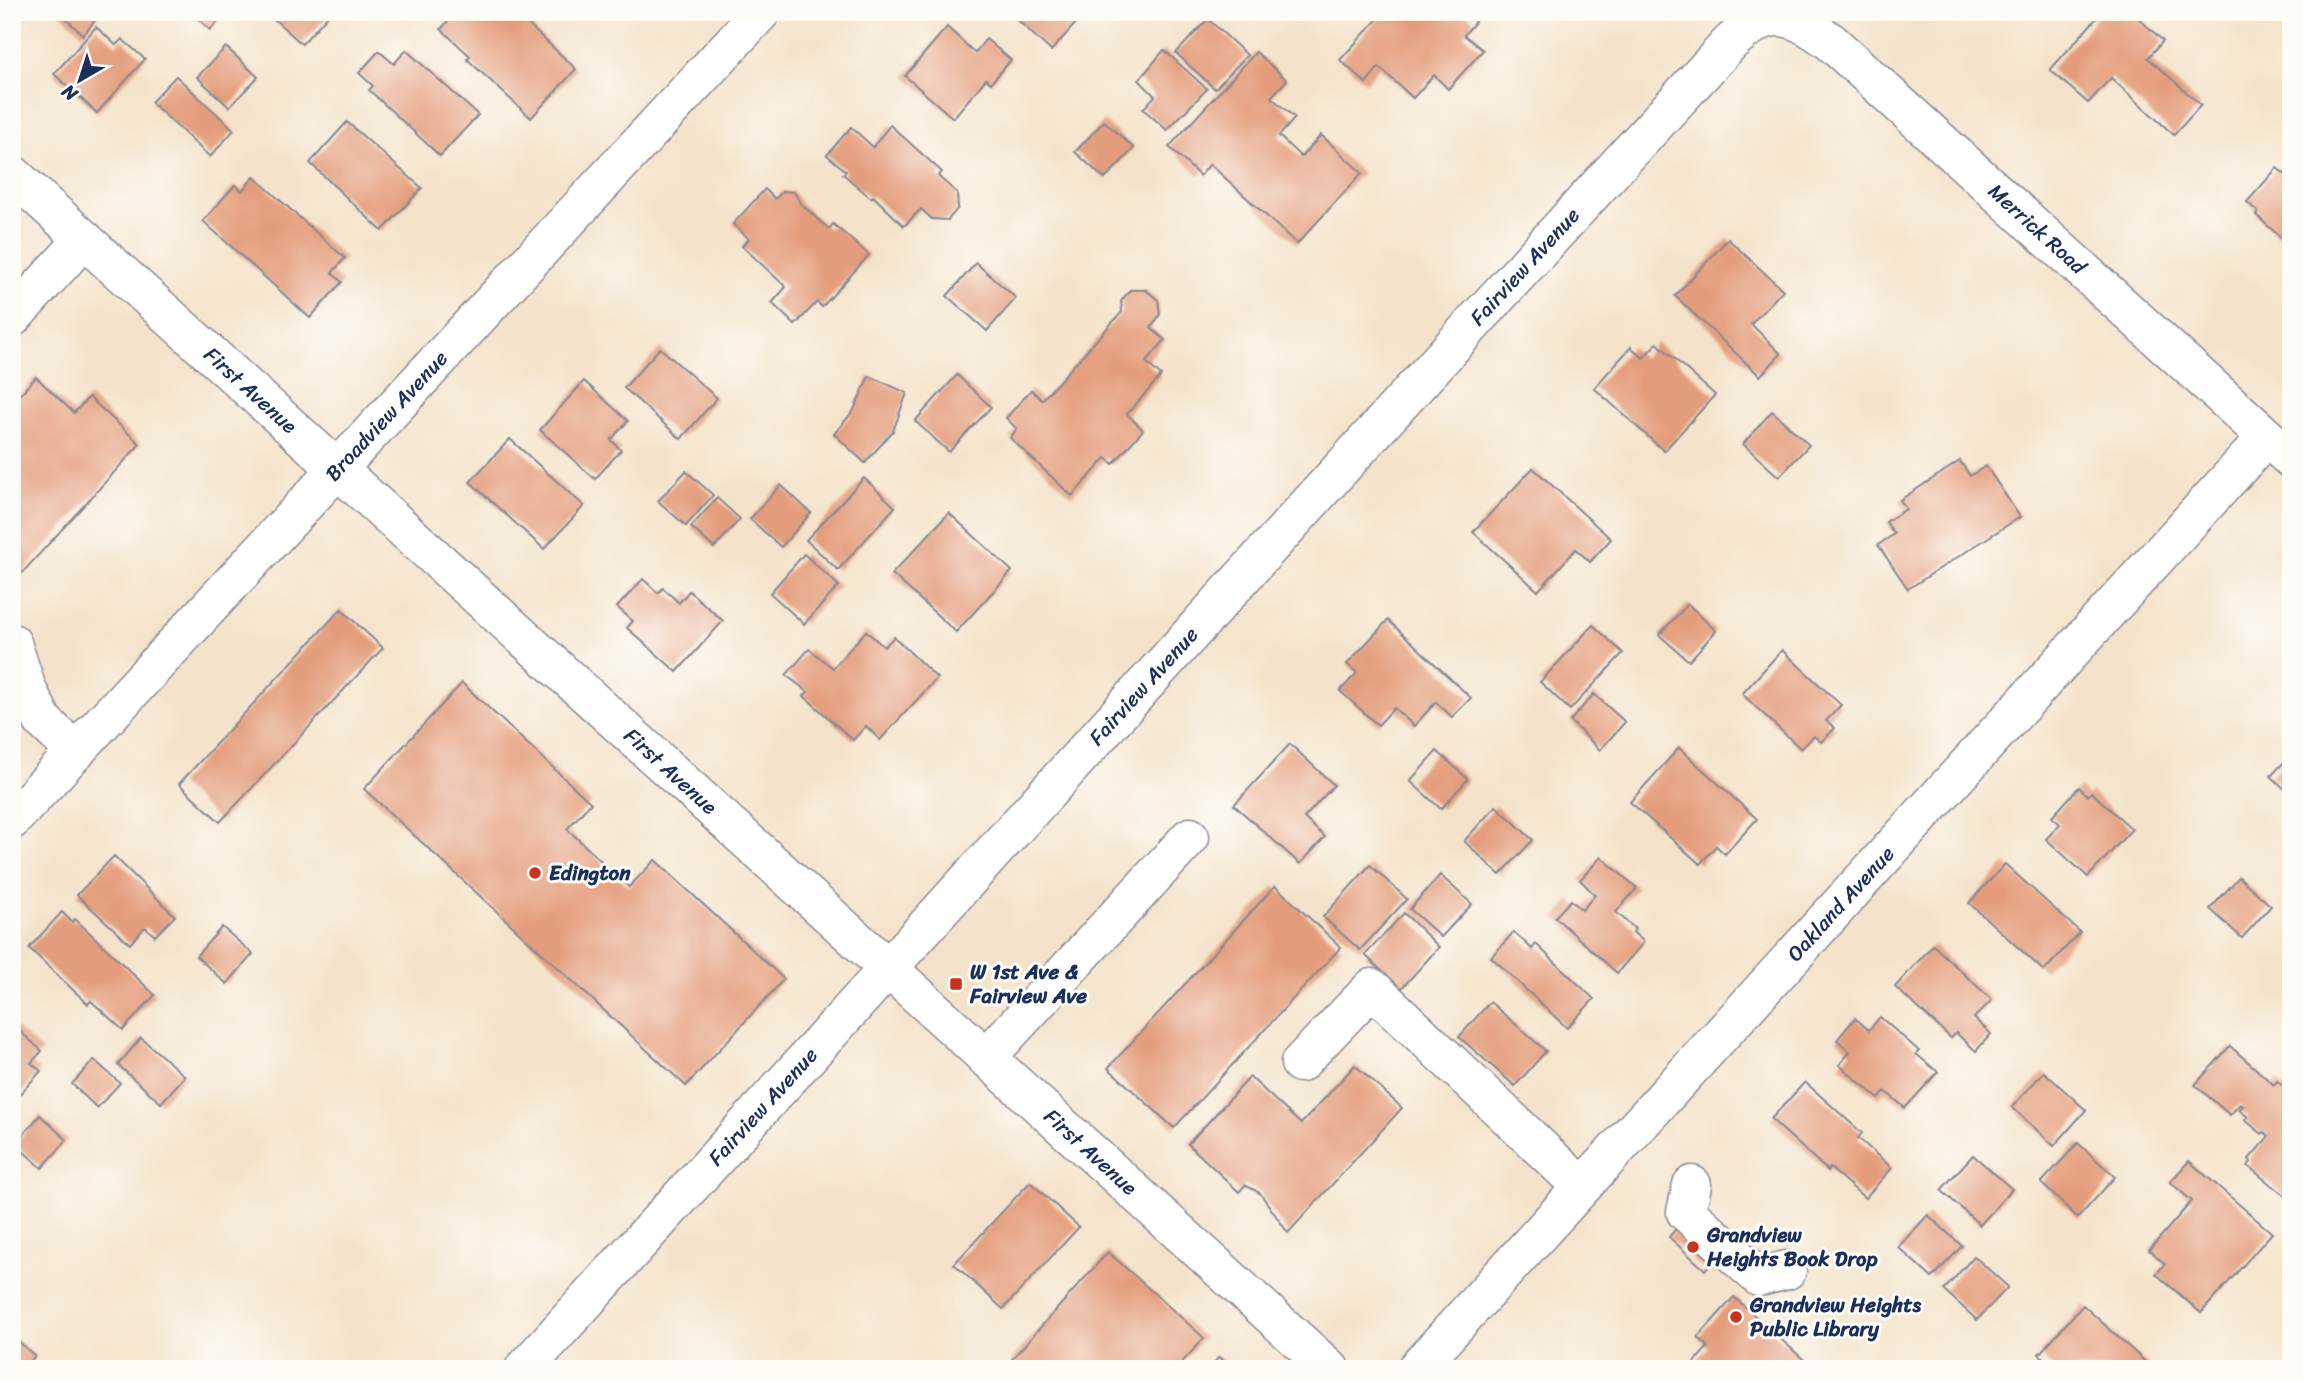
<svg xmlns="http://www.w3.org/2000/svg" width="2303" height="1381" font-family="Sriracha,sans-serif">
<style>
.building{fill:#e49d7b}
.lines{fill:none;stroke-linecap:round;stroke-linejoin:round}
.minor-casing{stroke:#888994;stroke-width:41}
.minor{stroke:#fff;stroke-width:38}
.poi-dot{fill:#c8321e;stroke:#fdfcf7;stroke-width:2.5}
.labels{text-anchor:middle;stroke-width:6;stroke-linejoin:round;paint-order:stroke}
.street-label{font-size:21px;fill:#1b2f5e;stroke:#fdfcf7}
.poi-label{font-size:21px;font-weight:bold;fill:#1b2f5e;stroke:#fdfcf7;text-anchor:start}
</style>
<rect width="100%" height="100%" fill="#fdfcf7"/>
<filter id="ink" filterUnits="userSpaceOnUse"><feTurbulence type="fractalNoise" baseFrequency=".0143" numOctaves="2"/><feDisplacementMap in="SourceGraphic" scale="14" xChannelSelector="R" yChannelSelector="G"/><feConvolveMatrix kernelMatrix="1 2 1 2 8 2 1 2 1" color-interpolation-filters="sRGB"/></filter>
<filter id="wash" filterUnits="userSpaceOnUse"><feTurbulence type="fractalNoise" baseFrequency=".00686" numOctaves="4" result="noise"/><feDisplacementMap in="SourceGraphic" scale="28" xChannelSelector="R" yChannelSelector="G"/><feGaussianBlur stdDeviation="1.57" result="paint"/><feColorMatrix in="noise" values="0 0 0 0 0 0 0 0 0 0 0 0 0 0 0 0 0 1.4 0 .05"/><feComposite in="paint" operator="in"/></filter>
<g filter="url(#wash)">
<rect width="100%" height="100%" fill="#f4e3ca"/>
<g id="blocks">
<!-- building -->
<g class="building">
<polygon points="59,12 102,12 83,35"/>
<polygon points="191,12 227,12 210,30"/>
<polygon points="266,12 331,12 302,44"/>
<polygon points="456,12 506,12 509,15 515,12 576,69 531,118 467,59 470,56 441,29"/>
<polygon points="1009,12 1086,12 1051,51"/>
<polygon points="1384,12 1464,12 1475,22 1464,35 1483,50 1448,89 1434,75 1413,98 1379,67 1366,83 1340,60"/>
<polygon points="2102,12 2124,12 2129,17 2133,13 2163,41 2148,58 2201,105 2174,135 2111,78 2088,103 2050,70"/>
<polygon points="1208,19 1247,55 1215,89 1176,53"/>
<polygon points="96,27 116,45 122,39 145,59 97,113 54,74"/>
<polygon points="947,27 975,53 986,39 1011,60 991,83 986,79 953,118 905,76"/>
<polygon points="226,47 258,77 229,107 197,77"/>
<polygon points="406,50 478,115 440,156 369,90 373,86 359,73 379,51 394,64"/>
<polygon points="1164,50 1207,89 1167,130 1143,109 1155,96 1139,80"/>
<polygon points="1256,52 1287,80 1271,97 1295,118 1279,136 1301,157 1321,135 1362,173 1297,244 1210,164 1200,176 1169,147"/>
<polygon points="176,76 234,130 210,157 151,102"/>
<polygon points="1104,121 1134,148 1105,179 1075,152"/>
<polygon points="347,122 422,188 382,231 310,163"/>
<polygon points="890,125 942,172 938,176 957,193 958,208 948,220 932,219 921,209 904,226 873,196 871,198 843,174 846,171 827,155 851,127 873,147"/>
<polygon points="2277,168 2291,179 2291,247 2256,215 2258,212 2247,202"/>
<polygon points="254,177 345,258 332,273 342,282 310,318 203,221 235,185 242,191"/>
<polygon points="765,189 775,199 783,191 794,192 801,204 829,229 833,224 869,255 822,307 817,302 795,325 772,303 786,287 742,246 749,239 733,224"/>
<polygon points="1728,239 1783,290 1751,324 1781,354 1760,376 1675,296"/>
<polygon points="976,263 1016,298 987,331 947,296"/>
<polygon points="1130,290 1146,290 1158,300 1160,314 1151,328 1165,340 1146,362 1161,376 1127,414 1143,430 1113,464 1106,458 1072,496 1010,438 1017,429 1006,418 1031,390 1042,400 1122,312 1121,301"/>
<polygon points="1657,343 1715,395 1664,451 1594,388 1631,347 1643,358"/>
<polygon points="660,348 717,398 681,439 624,388"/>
<polygon points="957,375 991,407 949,452 915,421"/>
<polygon points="869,376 907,393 893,431 865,463 834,434 854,410"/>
<polygon points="36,377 74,413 89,397 140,444 12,584 12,403"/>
<polygon points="584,381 628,421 611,440 621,450 595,479 540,430"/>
<polygon points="1772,411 1809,445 1779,477 1743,444"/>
<polygon points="510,439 584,506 544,549 470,482"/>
<polygon points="1960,461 1970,476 1986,466 2020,517 1908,589 1878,545 1894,534 1886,522 1906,509 1900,500"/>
<polygon points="1533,468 1611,539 1590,562 1576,549 1538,591 1473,532"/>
<polygon points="686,471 713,495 686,526 658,501"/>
<polygon points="864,478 895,507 838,570 806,540"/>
<polygon points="781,485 811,513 781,547 750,519"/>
<polygon points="717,498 740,519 714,548 691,527"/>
<polygon points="949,513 1012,571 956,632 892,574"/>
<polygon points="804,554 839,586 804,624 770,593"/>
<polygon points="643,579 658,593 663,588 679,603 689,591 723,621 677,672 627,628 633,621 617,607"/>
<polygon points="1688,604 1716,631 1689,661 1659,635"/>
<polygon points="341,609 383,648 220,822 179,784"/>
<polygon points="1388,620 1471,698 1452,717 1436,702 1414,726 1394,708 1378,725 1340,691 1357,673 1347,664"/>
<polygon points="1593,625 1623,653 1570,710 1540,682"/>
<polygon points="866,631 884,647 894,637 937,678 880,740 866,726 853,740 804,696 808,692 786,675 809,649 833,668"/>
<polygon points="1782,650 1841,705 1826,721 1835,728 1821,742 1814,736 1801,749 1742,694"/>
<polygon points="462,683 591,803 567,829 629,887 655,860 784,979 686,1086 364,789"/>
<polygon points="1594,694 1625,722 1600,750 1570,721"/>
<polygon points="1290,744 1334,785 1304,818 1325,837 1300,864 1234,805"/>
<polygon points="1679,748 1757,819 1725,854 1716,846 1700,864 1630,802"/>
<polygon points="1437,751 1468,779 1441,809 1410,781"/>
<polygon points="2291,755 2291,795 2271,776"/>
<polygon points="2079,787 2088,796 2091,792 2132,829 2088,877 2046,839 2060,824 2052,817"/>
<polygon points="1496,806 1533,840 1500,875 1464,841"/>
<polygon points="114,856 175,916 155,936 145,927 130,944 77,895"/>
<polygon points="1601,857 1637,888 1616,912 1635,929 1633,932 1644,942 1617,973 1555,917 1571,900 1582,910 1595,895 1580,880"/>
<polygon points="2005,864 2080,932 2044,971 1969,903"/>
<polygon points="1370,865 1407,899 1360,950 1323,917"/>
<polygon points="1440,875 1472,904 1441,937 1410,909"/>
<polygon points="2239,877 2271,906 2242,938 2210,909"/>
<polygon points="1275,886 1341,947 1174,1128 1108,1068"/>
<polygon points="62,912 72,922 75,919 155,995 123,1030 91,1001 88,1004 29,948"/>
<polygon points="1404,913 1439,947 1401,989 1365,955"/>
<polygon points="222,927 253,954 227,984 196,956"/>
<polygon points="1514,932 1532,949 1536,944 1594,999 1567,1028 1491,957"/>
<polygon points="1933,945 1992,1000 1974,1018 1991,1034 1976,1051 1956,1033 1951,1038 1895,987"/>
<polygon points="1490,1002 1546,1051 1515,1086 1459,1037"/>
<polygon points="1880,1017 1919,1051 1916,1054 1938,1072 1905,1108 1885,1091 1879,1099 1839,1065 1850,1052 1837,1040 1855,1018 1869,1030"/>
<polygon points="12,1024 42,1051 31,1063 41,1071 20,1094 12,1088"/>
<polygon points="141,1038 185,1076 161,1103 118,1065"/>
<polygon points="2230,1046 2274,1085 2277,1081 2291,1093 2291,1201 2248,1166 2251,1162 2249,1159 2269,1136 2264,1132 2262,1134 2245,1120 2248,1117 2239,1110 2243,1106 2240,1104 2230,1115 2195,1085"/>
<polygon points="94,1060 120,1083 97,1108 72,1084"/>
<polygon points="1355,1065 1402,1108 1288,1233 1260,1193 1245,1185 1239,1192 1188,1144 1250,1077 1301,1124"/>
<polygon points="2044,1072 2086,1110 2054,1146 2012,1107"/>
<polygon points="1805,1082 1862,1133 1858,1138 1892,1168 1865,1198 1830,1168 1828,1171 1771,1119"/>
<polygon points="40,1115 67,1140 42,1168 15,1144"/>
<polygon points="2078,1143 2115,1177 2078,1218 2041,1183"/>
<polygon points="1973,1155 2012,1189 1980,1225 1941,1190"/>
<polygon points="2189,1161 2272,1233 2201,1313 2156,1274 2165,1264 2149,1250 2192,1201 2170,1182"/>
<polygon points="1030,1182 1079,1227 1003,1309 954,1264"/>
<polygon points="1928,1215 1962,1246 1932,1278 1898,1247"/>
<polygon points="1680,1224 1716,1257 1705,1270 1669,1237"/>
<polygon points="1108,1252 1204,1338 1176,1369 1022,1369 1012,1359"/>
<polygon points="1974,1256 2008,1287 1977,1320 1944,1290"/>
<polygon points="1734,1297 1814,1369 1688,1369 1708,1347 1698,1337"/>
<polygon points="2083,1305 2153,1369 2055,1369 2039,1354"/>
<polygon points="12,1336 35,1356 23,1369 12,1369"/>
<polygon points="1219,1357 1232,1369 1209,1369"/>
</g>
</g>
</g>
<g filter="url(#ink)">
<use href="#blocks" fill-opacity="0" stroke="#888994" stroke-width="2"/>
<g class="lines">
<!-- minor casing -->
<g class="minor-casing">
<g id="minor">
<path id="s1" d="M 12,174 L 1330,1369"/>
<polyline points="12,318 84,239"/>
<polyline points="12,643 27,689 43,721 76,752"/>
<path id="s2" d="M 12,820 L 761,12"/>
<polyline points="986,1058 1190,837"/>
<polyline points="1300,1063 1372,988 1582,1187"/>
<polyline points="1692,1185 1686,1212 1759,1277 1787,1270"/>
<path id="s3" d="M 524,1369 C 927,928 1325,482 1730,43 C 1770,6 1789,11 1831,42 L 2291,459"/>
<path id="s4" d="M 1416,1369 L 2266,438"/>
</g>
</g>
<!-- minor -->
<use href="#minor" class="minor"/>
</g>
</g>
<!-- markers -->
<g class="poi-dot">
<circle cx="535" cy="873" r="7"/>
<rect x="949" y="977" width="14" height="14" rx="3.5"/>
<circle cx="1693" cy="1247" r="7"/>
<circle cx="1736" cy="1317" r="7"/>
</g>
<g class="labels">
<!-- street labels -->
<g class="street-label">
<text dy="7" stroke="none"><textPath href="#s3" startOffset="2186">Merrick Road</textPath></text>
<text dy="7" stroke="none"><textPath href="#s3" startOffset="1489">Fairview Avenue</textPath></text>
<text dy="7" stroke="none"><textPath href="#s1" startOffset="322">First Avenue</textPath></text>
<text dy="7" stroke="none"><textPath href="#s2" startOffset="551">Broadview Avenue</textPath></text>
<text dy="7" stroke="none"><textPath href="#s3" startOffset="922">Fairview Avenue</textPath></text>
<text dy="7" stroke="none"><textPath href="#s1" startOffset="889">First Avenue</textPath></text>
<text dy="7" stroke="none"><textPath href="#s4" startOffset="630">Oakland Avenue</textPath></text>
<text dy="7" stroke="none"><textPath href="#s3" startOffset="355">Fairview Avenue</textPath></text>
<text dy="7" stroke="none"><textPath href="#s1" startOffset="1456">First Avenue</textPath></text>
</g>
<!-- poi labels -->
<g class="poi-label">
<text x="549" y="880">Edington</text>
<text x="970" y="979">W 1st Ave &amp;<tspan x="970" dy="24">Fairview Ave</tspan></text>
<text x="1707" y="1242">Grandview<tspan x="1707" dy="24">Heights Book Drop</tspan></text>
<text x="1750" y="1312">Grandview Heights<tspan x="1750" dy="24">Public Library</tspan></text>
</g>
</g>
<!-- margin -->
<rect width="2303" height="1381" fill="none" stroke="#fdfcf7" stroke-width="42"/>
<!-- north arrow -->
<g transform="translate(80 80) rotate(219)" stroke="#fdfcf7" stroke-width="5" paint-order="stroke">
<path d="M0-5L12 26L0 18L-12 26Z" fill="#1b2f5e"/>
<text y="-10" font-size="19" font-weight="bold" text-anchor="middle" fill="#1b2f5e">N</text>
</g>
</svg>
